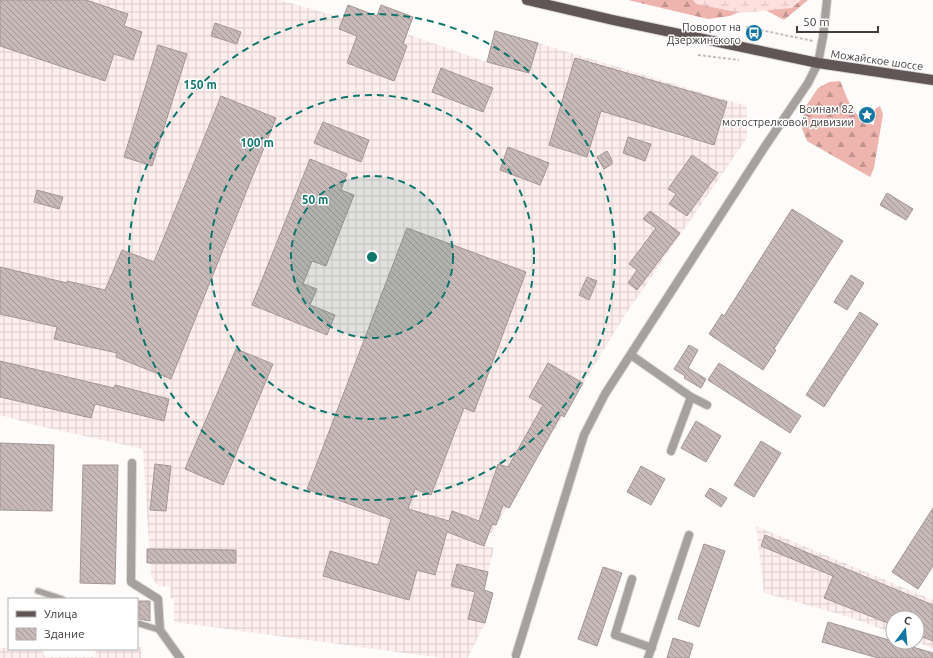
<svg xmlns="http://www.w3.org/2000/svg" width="933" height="658" font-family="Ubuntu,sans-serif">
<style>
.industrial{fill:url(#industrial-grid)}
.forest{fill:url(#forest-firs)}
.wetland{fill:url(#wetland-marsh)}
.building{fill:url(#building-back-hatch);stroke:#a39694}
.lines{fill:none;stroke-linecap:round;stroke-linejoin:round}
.service-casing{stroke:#dcd8d8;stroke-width:8}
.minor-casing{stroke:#dcd8d8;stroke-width:10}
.tertiary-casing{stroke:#dcd8d8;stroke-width:10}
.primary-casing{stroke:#dcd8d8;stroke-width:12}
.path{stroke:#c1bebe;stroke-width:2;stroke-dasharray:3 2;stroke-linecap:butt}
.service{stroke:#a6a09f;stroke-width:5.5}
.minor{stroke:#a6a09f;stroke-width:8}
.tertiary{stroke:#a6a09f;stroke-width:8}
.primary{stroke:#605655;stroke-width:10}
.ring{fill:none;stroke:#0f766e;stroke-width:2;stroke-dasharray:7 5}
.labels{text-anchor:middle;stroke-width:3;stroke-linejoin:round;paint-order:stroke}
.poi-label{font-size:11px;fill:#413b3b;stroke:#fff;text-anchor:end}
.street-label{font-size:11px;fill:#413b3b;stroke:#fff}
.centre{fill:#0f766e;stroke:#fff;stroke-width:2}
.ring-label{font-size:12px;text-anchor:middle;font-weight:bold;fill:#0f766e;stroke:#fff;stroke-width:3;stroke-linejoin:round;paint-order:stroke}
</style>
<defs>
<pattern id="industrial-grid" width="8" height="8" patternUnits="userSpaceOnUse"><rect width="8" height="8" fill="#feefee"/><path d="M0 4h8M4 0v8" fill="none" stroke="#dbcecd"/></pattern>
<pattern id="forest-firs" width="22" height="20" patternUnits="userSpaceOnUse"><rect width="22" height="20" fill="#eeb4ae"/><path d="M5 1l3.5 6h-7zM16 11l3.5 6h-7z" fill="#c2948f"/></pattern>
<pattern id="wetland-marsh" width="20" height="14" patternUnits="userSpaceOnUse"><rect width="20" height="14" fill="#fee1de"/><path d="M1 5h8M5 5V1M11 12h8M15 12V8" fill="none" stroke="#dbc2bf"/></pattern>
<pattern id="building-back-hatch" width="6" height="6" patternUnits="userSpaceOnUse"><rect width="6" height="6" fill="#c7b9b7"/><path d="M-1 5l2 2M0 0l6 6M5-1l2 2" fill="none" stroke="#a39896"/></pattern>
</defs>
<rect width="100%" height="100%" fill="#fefbfb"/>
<!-- industrial -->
<g class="industrial">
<polygon points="0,0 280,0 343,18 377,16 381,5 407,34 487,62 495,31 538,43 747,106 747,138 625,315 484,545 494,548 484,590 493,593 485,623 468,658 442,658 174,622 174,599 170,598 170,587 158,586 151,576 143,449 35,425 0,415"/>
<polygon points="756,526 933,600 933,648 917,642 917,618 893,618 893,633 846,616 764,593"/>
<polygon points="137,647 141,647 141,658 0,658 0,648 9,648 9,649 43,649 44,657 95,657 96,649 137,649"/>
</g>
<!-- forest -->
<g class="forest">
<polygon points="628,0 808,0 784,20 756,5 730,16 708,19"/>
<path d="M 840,81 C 848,99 853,119 874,125 L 875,109 L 880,106 L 883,114 L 874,168 L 870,177 L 807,141 L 801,126 L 806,106 L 818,88 L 829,82 Z"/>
</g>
<!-- wetland -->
<polygon class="wetland" points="693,0 801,0 792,8 741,13 696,4"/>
<!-- building -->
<g class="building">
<polygon points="0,0 86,0 128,14 124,26 142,32 133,60 114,54 105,81 0,46"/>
<polygon points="348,5 377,16 381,5 413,17 403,44 407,46 394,81 347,63 357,36 339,29"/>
<polygon points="215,23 241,32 237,44 211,36"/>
<polygon points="495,31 538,43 529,73 487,62"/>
<polygon points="158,45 187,54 152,166 124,157"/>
<polygon points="575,58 727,102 714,145 601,111 587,157 549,145"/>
<polygon points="441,68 493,88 483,112 432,92"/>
<polygon points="221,96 276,118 171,379 116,357 117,353 54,339 57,327 0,314 0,267 67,283 67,281 105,290 122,250 154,262"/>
<polygon points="323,122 369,140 361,162 314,143"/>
<polygon points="628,137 651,144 645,161 623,153"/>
<polygon points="508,147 549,163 540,185 500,170"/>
<polygon points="607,151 612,160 612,164 604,169 597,157"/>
<polygon points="692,155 718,173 687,216 669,204 676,194 668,189"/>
<polygon points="310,159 347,174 341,190 354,195 326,266 312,261 303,284 317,289 310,305 335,315 327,335 252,305"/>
<polygon points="37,190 63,197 59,209 34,202"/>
<polygon points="887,193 913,209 906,220 880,205"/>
<polygon points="792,209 843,241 774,349 776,350 763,370 709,334 722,314 724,316"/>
<polygon points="650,211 680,233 637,290 628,283 637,270 629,264 656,228 643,219"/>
<polygon points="407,228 526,272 474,412 464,408 431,495 415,489 408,509 449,521 452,511 479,521 498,464 508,467 543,405 529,397 548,363 583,383 564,417 561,415 509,508 503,505 496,525 492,524 484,546 447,532 435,575 417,570 409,600 323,576 330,551 378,565 391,519 307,489"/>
<polygon points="851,275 864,283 847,310 834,302"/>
<polygon points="587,277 597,281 589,300 579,295"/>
<polygon points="860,312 878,324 824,407 806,395"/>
<polygon points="689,345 698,350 688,368 706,379 701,388 684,378 685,376 674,369"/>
<polygon points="236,349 273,364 223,485 185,469"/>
<polygon points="0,361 114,388 115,385 169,399 164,421 95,404 91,418 0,397"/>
<polygon points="719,363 801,416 790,433 708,380"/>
<polygon points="696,421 721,436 706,462 681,448"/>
<polygon points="761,441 781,453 754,497 734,485"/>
<polygon points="0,443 54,445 52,511 0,510"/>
<polygon points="155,464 171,466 166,511 150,510"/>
<polygon points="83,465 118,465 115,584 80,583"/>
<polygon points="641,466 665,479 651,505 627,492"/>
<polygon points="710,488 727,498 721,507 705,496"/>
<polygon points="933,508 933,566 918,589 892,572"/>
<polygon points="765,535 933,605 933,641 917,635 917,618 893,618 893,625 824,598 833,576 761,546"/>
<polygon points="704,544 725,551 699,627 678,619"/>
<polygon points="147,549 236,550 236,563 147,563"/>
<polygon points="457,564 488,572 484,590 493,593 485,623 468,619 475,592 451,586"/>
<polygon points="603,567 622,573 597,646 578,639"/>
<polygon points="139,601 150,601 150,621 139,619"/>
<polygon points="828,622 933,653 933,658 878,658 822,642"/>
<polygon points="673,638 693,644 689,658 667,658"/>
</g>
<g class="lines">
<!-- service casing -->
<g class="service-casing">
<g id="service">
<polyline points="38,591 62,599"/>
<polyline points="137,623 160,630"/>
</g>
</g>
<!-- minor casing -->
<g class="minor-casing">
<g id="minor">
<polyline points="631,355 691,397 707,405"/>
<polyline points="671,451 691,397"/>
<polyline points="132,463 131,582 158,599 160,630 180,658"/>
<polyline points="632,579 615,635 652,648"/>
<polyline points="648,658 689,535"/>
</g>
</g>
<!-- tertiary casing -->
<g class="tertiary-casing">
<polyline id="tertiary" points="516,655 584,435 605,394 766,145 808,83 818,63 823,37 827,0"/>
</g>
<!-- primary casing -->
<g class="primary-casing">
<polyline id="primary" points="527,0 613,20 818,63 933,80"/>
</g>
<!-- path -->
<g class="path">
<polyline points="746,27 813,41"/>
<polyline points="698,55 739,60"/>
</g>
<!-- service -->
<use href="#service" class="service"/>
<!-- minor -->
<use href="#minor" class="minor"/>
<!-- tertiary -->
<use href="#tertiary" class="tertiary"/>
<!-- primary -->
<use href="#primary" class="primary"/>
</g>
<!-- distance rings -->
<circle cx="372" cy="257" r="81" fill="#0f766e" fill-opacity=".12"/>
<g class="ring">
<circle cx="372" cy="257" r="81"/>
<circle cx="372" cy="257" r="162"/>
<circle cx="372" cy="257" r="243"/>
</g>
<!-- icons -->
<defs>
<g id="bus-disc" transform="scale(0.9)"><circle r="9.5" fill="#1375a2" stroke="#fff"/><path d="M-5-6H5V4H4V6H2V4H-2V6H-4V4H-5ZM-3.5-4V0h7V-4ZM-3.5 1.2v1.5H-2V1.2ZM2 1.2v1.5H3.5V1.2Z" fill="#fff"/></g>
<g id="sight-disc" transform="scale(0.9)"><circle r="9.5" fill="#1375a2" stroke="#fff"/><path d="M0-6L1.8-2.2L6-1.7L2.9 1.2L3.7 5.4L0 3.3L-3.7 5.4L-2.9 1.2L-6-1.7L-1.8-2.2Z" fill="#fff"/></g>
</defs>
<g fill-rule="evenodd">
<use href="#bus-disc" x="754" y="33"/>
<use href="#sight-disc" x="867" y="115"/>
</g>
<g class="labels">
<!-- poi labels -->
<g class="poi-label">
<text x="741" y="31">Поворот на<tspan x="741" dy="13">Дзержинского</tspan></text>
<text x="854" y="113">Воинам 82<tspan x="854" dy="13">мотострелковой дивизии</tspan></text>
</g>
<!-- street labels -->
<g class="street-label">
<text transform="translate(877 60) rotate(8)" y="4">Можайское шоссе</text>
</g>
</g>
<circle cx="372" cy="257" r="6" class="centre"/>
<g class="ring-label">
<text x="200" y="89">150 m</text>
<text x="257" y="147">100 m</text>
<text x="315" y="204">50 m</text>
</g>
<!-- legend -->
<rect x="8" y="598" width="130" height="52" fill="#ffffff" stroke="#b3b1b1"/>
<rect x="16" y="611" width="20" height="6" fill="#605655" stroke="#b3b1b1"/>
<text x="44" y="618" font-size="12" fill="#413b3b">Улица</text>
<rect x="16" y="628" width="20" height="12" fill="url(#building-back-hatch)" stroke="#b3b1b1"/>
<text x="44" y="638" font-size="12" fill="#413b3b">Здание</text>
<!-- north arrow -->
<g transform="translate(905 630) rotate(16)"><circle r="19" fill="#ffffff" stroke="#b3b1b1"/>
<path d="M0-3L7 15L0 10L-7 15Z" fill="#1375a2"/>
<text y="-6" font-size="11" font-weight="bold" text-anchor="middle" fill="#413b3b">С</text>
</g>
<!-- scale -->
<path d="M797 26v6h81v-6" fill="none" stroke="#413b3b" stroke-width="2"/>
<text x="803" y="26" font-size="12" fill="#413b3b" stroke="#ffffff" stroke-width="3" paint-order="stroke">50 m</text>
</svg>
